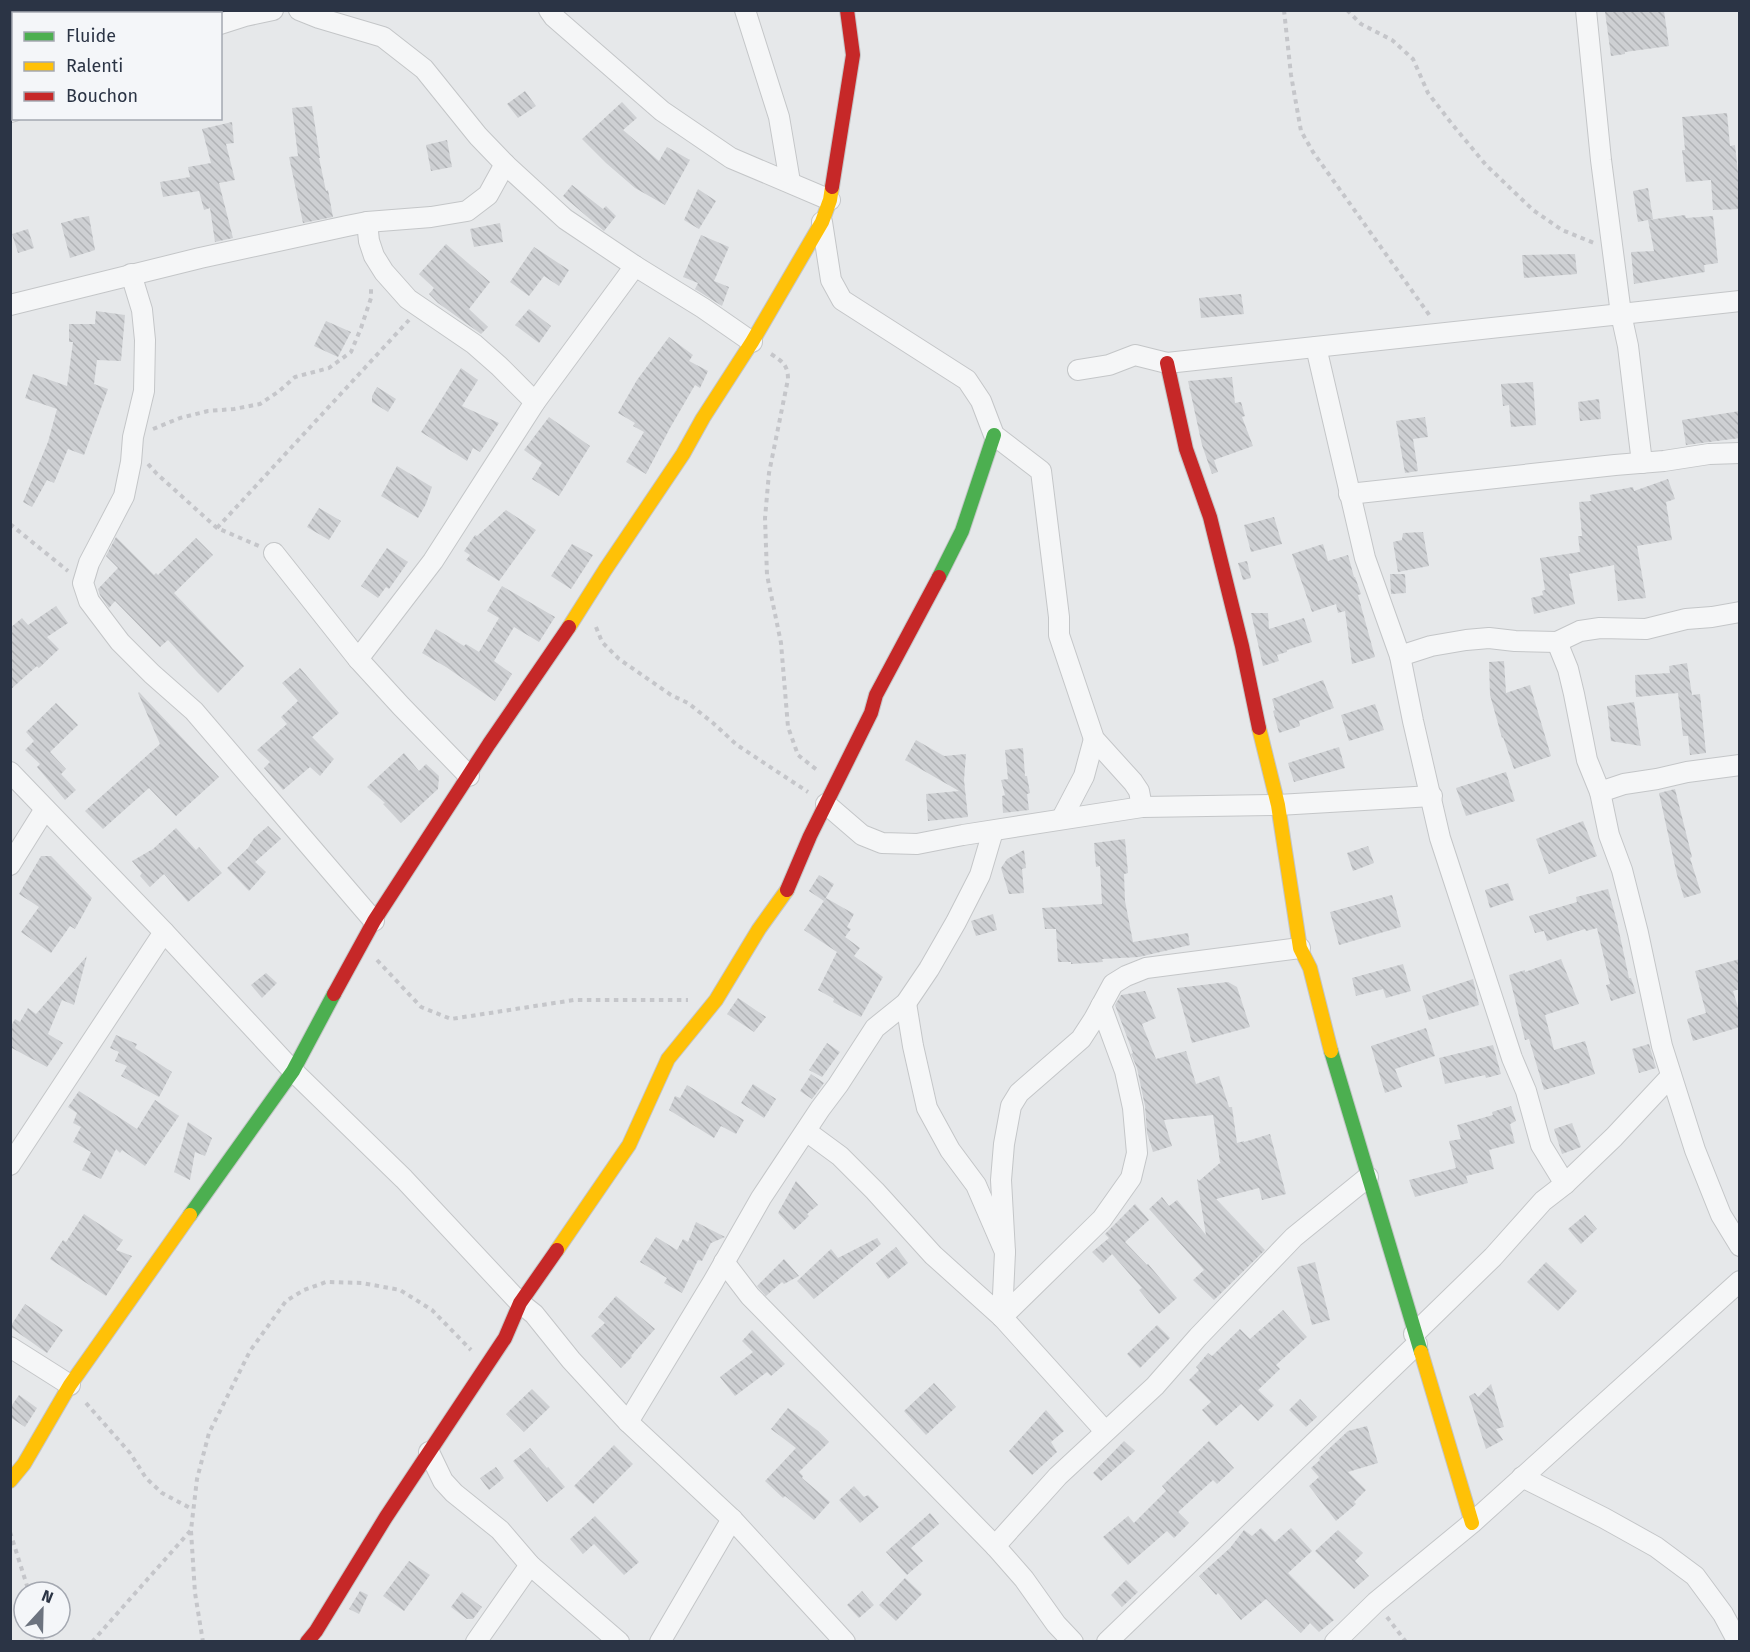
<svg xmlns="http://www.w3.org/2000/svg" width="1750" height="1652" font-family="'Fira Sans',sans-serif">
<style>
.building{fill:url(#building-back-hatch)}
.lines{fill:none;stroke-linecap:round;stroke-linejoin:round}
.street-casing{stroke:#c4c6c8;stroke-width:22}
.fast-casing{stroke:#c4c6c8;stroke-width:16}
.slow-casing{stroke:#c4c6c8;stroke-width:16}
.jam-casing{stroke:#c4c6c8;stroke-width:16}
.path{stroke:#c5c6ca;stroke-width:4;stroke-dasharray:4.5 4.5;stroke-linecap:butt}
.street{stroke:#f5f6f7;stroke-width:20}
.fast{stroke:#4caf50;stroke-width:14}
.slow{stroke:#ffc107;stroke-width:14}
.jam{stroke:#c62828;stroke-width:14}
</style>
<defs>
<pattern id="building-back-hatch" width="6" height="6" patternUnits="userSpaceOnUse" patternTransform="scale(1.5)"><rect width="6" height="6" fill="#ced0d3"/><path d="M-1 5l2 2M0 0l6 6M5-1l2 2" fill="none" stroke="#b1b3b6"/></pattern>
</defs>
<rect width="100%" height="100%" fill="#e6e8ea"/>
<!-- building -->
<g class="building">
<polygon points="1623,10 1664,11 1669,46 1625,52 1625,54 1611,56 1605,12"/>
<polygon points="525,91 536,106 518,118 507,104"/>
<polygon points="622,102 637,118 623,130 659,161 667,147 690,160 665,205 635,188 606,163 582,139"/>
<polygon points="312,106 320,158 319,158 326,191 328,190 333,217 303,223 289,157 298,156 292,108"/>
<polygon points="1727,113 1730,146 1735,145 1740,192 1740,209 1713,210 1711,180 1686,182 1682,150 1685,150 1682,117"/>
<polygon points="232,122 234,143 226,144 235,180 219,183 233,238 215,242 210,208 204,210 199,191 163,197 160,182 190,177 188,167 211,163 202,129"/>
<polygon points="447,140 452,167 431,171 426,145"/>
<polygon points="572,185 603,209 606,206 616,216 604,231 563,196"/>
<polygon points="1648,188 1653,219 1638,222 1633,191"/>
<polygon points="698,189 716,201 699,229 684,220"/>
<polygon points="1685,215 1686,218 1713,216 1718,263 1704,265 1705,272 1634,284 1631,252 1654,251 1648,220"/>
<polygon points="89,216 95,250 70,258 61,223 73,220 73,219"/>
<polygon points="500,223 503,242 474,247 470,229"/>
<polygon points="28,229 34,248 18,253 12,234"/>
<polygon points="701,235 729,247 714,281 729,287 722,306 695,289 698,283 683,277"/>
<polygon points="446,244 490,282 469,309 488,327 481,334 438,303 429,294 434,288 419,274"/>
<polygon points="534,247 569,270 559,286 544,276 529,296 510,282"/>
<polygon points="1575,254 1577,274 1524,278 1522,255"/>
<polygon points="1241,294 1244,314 1201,318 1199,298"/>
<polygon points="529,309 551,326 539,343 515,325"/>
<polygon points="96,311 125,315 121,361 97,360 94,384 108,389 84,455 68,449 54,483 47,480 32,507 23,502 48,442 57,409 25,398 33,374 67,386 73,342 69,342 69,324 95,324"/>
<polygon points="326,321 351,332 338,357 314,346"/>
<polygon points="669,337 693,355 689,361 708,371 700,388 695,385 670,428 646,474 626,462 644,432 633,426 635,423 618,413 637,380"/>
<polygon points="461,368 478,380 462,406 499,423 480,452 473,448 467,461 421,432"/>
<polygon points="1232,377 1235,403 1241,402 1245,416 1242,417 1253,446 1214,460 1218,472 1212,474 1202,445 1188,381"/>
<polygon points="1533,382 1536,425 1511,427 1509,405 1503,406 1501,384"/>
<polygon points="377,387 396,399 388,412 372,402 372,396"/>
<polygon points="1599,399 1601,419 1580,421 1578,402"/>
<polygon points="1740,411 1740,438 1686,445 1682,420"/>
<polygon points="549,417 590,446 559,496 532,479 542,463 524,450"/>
<polygon points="1425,417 1428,437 1413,439 1418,471 1405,473 1396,421"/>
<polygon points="397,466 432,487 426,504 418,518 381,496"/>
<polygon points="1668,479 1675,499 1666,502 1672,540 1637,546 1646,598 1618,601 1614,565 1569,574 1575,604 1534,614 1531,598 1543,595 1542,591 1545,590 1540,558 1580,552 1578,536 1582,536 1579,502 1591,501 1590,495 1633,487 1634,491"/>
<polygon points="319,508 341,521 329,540 307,527"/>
<polygon points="506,510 536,530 499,581 466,560 470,555 464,551 475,535 477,536"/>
<polygon points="1274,517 1282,544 1251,552 1244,525"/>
<polygon points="1423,532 1429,566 1398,572 1393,542 1402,540 1403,533"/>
<polygon points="116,537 154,575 156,573 158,575 196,538 213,555 174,593 244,666 218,693 198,673 168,640 160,647 115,601 109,608 100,595 98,589 118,568 106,556"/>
<polygon points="572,544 593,555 571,589 551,576"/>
<polygon points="1323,544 1328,561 1348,555 1354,577 1355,577 1361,594 1358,595 1375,657 1352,664 1345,611 1338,613 1336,604 1312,612 1292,554"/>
<polygon points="387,548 408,562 389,589 386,587 378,598 361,586"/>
<polygon points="1247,561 1251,578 1243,580 1238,563"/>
<polygon points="1390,574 1405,574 1406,593 1391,594"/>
<polygon points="502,586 555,617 539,642 514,627 494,661 512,674 495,701 446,667 422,653 436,629 464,646 466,644 479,652 499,618 487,611"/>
<polygon points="56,606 68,623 47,637 59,649 39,668 37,666 10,690 10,628 22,618 28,625"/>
<polygon points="1251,613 1268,613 1269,629 1304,618 1312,642 1287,650 1287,652 1277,655 1279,661 1263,666"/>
<polygon points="1504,661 1506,693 1530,685 1551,756 1514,769 1503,737 1502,738 1490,695 1489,662"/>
<polygon points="1687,663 1692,695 1700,694 1706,753 1690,755 1688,736 1683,736 1678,693 1636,697 1635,675 1670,673 1669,666"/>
<polygon points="300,668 339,713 312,737 334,759 320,776 310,767 283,790 264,768 270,762 257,750 287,724 281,717 298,701 282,683"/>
<polygon points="1323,680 1334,708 1299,721 1300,726 1279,733 1273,711 1275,710 1272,699"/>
<polygon points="139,692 219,777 176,816 149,788 103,829 85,811 160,744 138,693"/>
<polygon points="1634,702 1641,746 1611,741 1607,706"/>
<polygon points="56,703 78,725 50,752 66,769 61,774 76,790 65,800 37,767 40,764 25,750 34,741 26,732"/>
<polygon points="1375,704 1384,730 1349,741 1341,715"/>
<polygon points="916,740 944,756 966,754 964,780 968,817 928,821 926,794 959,791 905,760"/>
<polygon points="1339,747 1345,768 1294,782 1288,763"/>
<polygon points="1023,748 1025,776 1027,776 1030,793 1027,794 1029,810 1003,813 1002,796 1005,795 1001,780 1008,779 1005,750"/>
<polygon points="404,753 419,771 426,764 439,776 438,789 401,823 383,804 385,803 367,787"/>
<polygon points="1506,772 1515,801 1466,816 1456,788"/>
<polygon points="1675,789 1692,857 1690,858 1701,893 1684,898 1677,875 1659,793"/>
<polygon points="1583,821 1597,856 1549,874 1536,839"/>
<polygon points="268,826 281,839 255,862 266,872 249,891 227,868 248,848 254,838"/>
<polygon points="176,828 196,850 199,847 222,873 188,902 164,874 150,887 140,876 142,873 132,861 153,849"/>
<polygon points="1125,839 1128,873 1124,874 1125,901 1133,942 1188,933 1190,945 1139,957 1102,959 1103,962 1071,964 1071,962 1058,962 1056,929 1045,929 1042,908 1102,904 1100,866 1096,867 1094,843"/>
<polygon points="1368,846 1374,863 1353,871 1347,853"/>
<polygon points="1024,850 1026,868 1022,869 1024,893 1009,894 1001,868 1007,859"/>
<polygon points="41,856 51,856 92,898 75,929 70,926 51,953 21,932 39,907 19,894"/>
<polygon points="819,875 834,884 824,901 809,891"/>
<polygon points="1508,883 1514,900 1490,908 1485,890"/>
<polygon points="1608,889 1617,922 1629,978 1631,978 1636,993 1611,1001 1606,985 1610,984 1597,928 1586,931 1585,929 1547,941 1544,931 1535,933 1529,916 1577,902 1576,897"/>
<polygon points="1392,895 1401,927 1339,945 1330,912"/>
<polygon points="826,898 854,914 847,927 851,929 845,937 860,948 854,956 883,977 861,1017 833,1002 834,999 818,990 837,952 804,930"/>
<polygon points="993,914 997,930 976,936 971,921"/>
<polygon points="87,956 74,1005 62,1000 48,1034 63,1043 47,1067 10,1047 10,1028 15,1019 20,1022 28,1008 36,1014"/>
<polygon points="1561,959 1579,1004 1545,1015 1554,1050 1585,1041 1595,1074 1569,1082 1570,1083 1544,1090 1529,1039 1525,1040 1509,975 1525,970 1525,972"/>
<polygon points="1740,959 1740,989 1733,991 1740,1014 1740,1027 1693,1041 1687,1019 1706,1013 1695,971"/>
<polygon points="1403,964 1411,991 1386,998 1383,989 1356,996 1352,978"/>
<polygon points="266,973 277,983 262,998 251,985"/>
<polygon points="1473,979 1479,1005 1429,1020 1422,996"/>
<polygon points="1228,982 1237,987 1250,1027 1192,1043 1177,988"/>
<polygon points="1145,991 1156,1018 1142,1024 1156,1059 1186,1051 1196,1084 1219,1076 1229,1107 1232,1107 1237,1143 1244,1141 1244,1142 1270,1134 1286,1194 1262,1200 1259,1188 1216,1199 1265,1250 1214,1300 1193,1280 1204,1270 1149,1209 1162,1197 1169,1206 1177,1200 1206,1235 1197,1179 1199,1181 1221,1162 1220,1162 1213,1115 1164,1120 1172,1146 1153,1152 1147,1133 1145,1106 1137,1068 1131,1054 1133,1053 1115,1005 1121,995"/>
<polygon points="738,998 766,1017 754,1032 727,1014"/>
<polygon points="1426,1028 1435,1056 1395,1069 1402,1087 1385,1093 1371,1046"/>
<polygon points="116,1035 137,1044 135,1048 172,1072 159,1097 121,1076 127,1066 115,1061 119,1052 110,1048"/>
<polygon points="827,1043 840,1052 822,1077 809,1070"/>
<polygon points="1649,1044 1656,1068 1639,1073 1632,1049"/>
<polygon points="1493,1045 1501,1074 1486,1078 1485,1075 1445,1084 1439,1058"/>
<polygon points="811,1074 824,1083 812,1099 800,1091"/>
<polygon points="753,1084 776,1099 764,1118 741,1103"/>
<polygon points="687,1085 744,1120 736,1134 721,1126 714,1138 669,1110 675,1096 680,1098"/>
<polygon points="79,1091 137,1129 155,1100 179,1116 145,1166 122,1150 120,1153 116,1149 101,1179 82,1170 91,1152 73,1142 81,1127 73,1123 77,1113 68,1107"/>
<polygon points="1511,1106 1516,1121 1510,1124 1515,1143 1489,1150 1494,1169 1466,1176 1468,1183 1415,1197 1409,1180 1456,1168 1449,1141 1461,1139 1457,1125 1493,1115 1492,1112"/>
<polygon points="188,1122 212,1138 205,1156 195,1152 190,1180 174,1172"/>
<polygon points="1572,1123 1581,1147 1562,1154 1554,1129"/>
<polygon points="796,1181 818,1205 807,1214 809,1216 794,1230 778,1213"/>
<polygon points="1135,1204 1149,1220 1125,1242 1147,1265 1148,1264 1177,1298 1159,1314 1139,1290 1142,1288 1112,1254 1103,1263 1092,1252 1109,1238 1105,1234"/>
<polygon points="84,1214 123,1240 116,1250 132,1256 106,1296 50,1259 63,1240 66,1242"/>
<polygon points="1585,1215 1597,1229 1581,1244 1568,1229"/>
<polygon points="696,1222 725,1237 711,1243 702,1261 698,1260 682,1293 664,1283 667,1278 640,1262 656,1237 677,1250 683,1239 688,1242"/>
<polygon points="877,1238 881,1244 814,1299 797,1281 831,1249 838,1258"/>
<polygon points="896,1247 908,1263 888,1279 876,1263"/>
<polygon points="784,1259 799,1276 784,1284 782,1282 766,1296 757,1286"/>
<polygon points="1315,1262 1330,1320 1312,1325 1297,1267"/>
<polygon points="1546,1262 1577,1291 1558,1311 1527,1282"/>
<polygon points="616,1296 655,1329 631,1356 632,1357 621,1368 591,1336 605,1323 598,1317"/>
<polygon points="25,1304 63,1330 47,1353 10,1327"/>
<polygon points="1283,1310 1307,1337 1276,1365 1280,1369 1258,1390 1274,1405 1258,1421 1241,1404 1216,1426 1202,1410 1211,1402 1189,1380 1199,1370 1196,1367 1208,1353 1212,1356 1240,1329 1250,1339"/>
<polygon points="1157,1325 1170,1338 1140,1368 1127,1354"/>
<polygon points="752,1330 785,1364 771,1376 767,1372 735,1396 720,1377 753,1352 742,1341"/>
<polygon points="934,1383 956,1407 926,1435 904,1411"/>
<polygon points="1491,1384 1504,1427 1496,1429 1503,1440 1486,1449 1469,1396 1475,1393 1478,1397"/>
<polygon points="532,1389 550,1407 524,1432 506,1414"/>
<polygon points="19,1395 37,1408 25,1427 10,1417 10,1408"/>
<polygon points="1300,1399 1317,1417 1306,1427 1289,1410"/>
<polygon points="788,1408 818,1431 829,1442 799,1472 803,1476 802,1478 830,1502 814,1520 785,1496 783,1498 765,1481 796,1448 771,1429"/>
<polygon points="1046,1410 1064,1431 1051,1442 1057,1452 1032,1475 1009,1451"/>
<polygon points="1367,1426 1378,1463 1348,1472 1366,1490 1354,1502 1356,1504 1336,1521 1309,1486 1319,1477 1311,1468 1320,1460 1319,1458 1348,1431"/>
<polygon points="1124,1441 1135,1451 1101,1481 1093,1473"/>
<polygon points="1209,1441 1234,1468 1217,1484 1213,1480 1178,1512 1189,1523 1174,1538 1167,1531 1128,1565 1103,1537 1128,1516 1134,1523 1166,1491 1162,1486"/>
<polygon points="614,1445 633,1464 593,1504 574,1486"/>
<polygon points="530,1448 547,1468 548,1467 565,1487 547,1502 513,1461"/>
<polygon points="496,1467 504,1478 489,1490 480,1478"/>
<polygon points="854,1486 864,1497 868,1495 879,1507 860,1523 839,1500"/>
<polygon points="930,1513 939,1524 911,1548 923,1561 907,1575 886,1552"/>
<polygon points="595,1516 639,1562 624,1575 594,1544 583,1554 570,1539"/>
<polygon points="1261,1528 1275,1542 1291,1528 1312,1551 1288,1573 1334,1620 1319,1632 1310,1623 1301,1633 1266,1599 1241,1620 1218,1593 1216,1595 1199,1576 1230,1548 1244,1530 1252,1536"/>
<polygon points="1338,1530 1363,1553 1355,1561 1369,1576 1354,1589 1315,1551"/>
<polygon points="409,1561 430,1575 404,1611 383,1596"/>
<polygon points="905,1578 922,1594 896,1621 879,1605"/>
<polygon points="1126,1580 1138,1592 1122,1607 1111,1595"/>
<polygon points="360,1591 368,1595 359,1614 349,1609"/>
<polygon points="862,1591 874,1605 859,1618 847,1605"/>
<polygon points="462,1592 482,1607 473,1619 467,1619 451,1607"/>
</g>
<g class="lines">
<!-- street casing -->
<g class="street-casing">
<g id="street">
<polyline points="299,10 319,18 383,37 424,69 478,136 505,164 565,219 635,266 703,308 752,342"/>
<polyline points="549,10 554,17 662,111 731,158 830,200"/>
<polyline points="745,10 779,117 790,182"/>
<polyline points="1586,10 1601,160 1621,314 1740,301"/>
<polyline points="220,24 245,16 273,10"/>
<polyline points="10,112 14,111"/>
<polyline points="367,222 369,241 374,256 384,272 408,299 474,344 499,366 535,402"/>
<polyline points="822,222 831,280 842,300 967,380 981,401 994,435 1041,471 1059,617 1059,635 1094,739 1133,782 1139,791 1142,807"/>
<polyline points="131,274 142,310 145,340 144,391 133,437 131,462 124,496 89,563 83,583 89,601 120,642 152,674 194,711 374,921"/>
<polyline points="10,305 200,258 347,226 367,222 431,217 467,211 488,195 505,164"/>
<polyline points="1316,347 1365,558 1400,656 1413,721 1440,838 1512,1058 1526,1091 1541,1145 1565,1184"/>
<polyline points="1078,370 1109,365 1135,355 1167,363 1621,314 1628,346 1642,463"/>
<polyline points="1349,494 1615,465 1664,461 1709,454 1740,453"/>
<polyline points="274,553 358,659 401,706 469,776"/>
<polyline points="1557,642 1568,669 1574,694 1587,760 1600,792 1609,835 1622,870 1638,933 1662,1046 1695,1150 1721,1215 1740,1246"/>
<polyline points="1400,656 1431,646 1466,640 1489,638 1515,641 1557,642 1580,631 1600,628 1646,629 1686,619 1712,617 1740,612"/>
<polyline points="358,659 433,561 535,402 635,266"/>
<polyline points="10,772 164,932 293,1071 404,1179 520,1303 534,1314 571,1360 628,1422 732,1519 845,1642"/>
<polyline points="1600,792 1624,784 1657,779 1687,772 1740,765"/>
<polyline points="826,804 862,835 882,843 917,844 963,835 1142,807 1278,805 1432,796"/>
<polyline points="1062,818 1084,776 1094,739"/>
<polyline points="10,865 45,809"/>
<polyline points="906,1003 913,1046 927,1108 950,1150 976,1185 1005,1252 1002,1317"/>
<polyline points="806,1131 840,1156 875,1191 933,1255 1002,1317 1105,1431"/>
<polyline points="10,1165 164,932"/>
<polyline points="1005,1252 1001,1180 1004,1144 1011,1106 1019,1093 1081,1039 1094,1019 1113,984 1126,976 1146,968 1300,948"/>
<polyline points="724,1262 750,1296 995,1546 1024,1579 1056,1624 1073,1642"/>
<polyline points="1002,1317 1102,1219 1131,1178 1137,1153 1133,1108 1125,1071 1101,1006"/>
<polyline points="1414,1334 1493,1257 1543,1201 1565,1184 1614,1137 1671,1076"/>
<polyline points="10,1347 70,1385"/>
<polyline points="628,1422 713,1282 761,1198 820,1109 838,1085 875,1028 906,1003 929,969 956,922 980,875 993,831"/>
<polyline points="429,1452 443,1481 454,1493 500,1530 530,1565 619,1642"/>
<polyline points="1522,1477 1604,1518 1656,1547 1695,1576 1723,1614 1738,1642"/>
<polyline points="995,1546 1058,1476 1155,1386 1198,1337 1294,1237 1368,1177"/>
<polyline points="476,1642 530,1565"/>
<polyline points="660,1642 732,1519"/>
<polyline points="1107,1642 1417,1344"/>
<polyline points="1335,1642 1376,1602 1472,1523 1740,1281"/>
</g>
</g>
<!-- fast casing -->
<g class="fast-casing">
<g id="fast">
<polyline points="939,577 962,531 994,435"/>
<polyline points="1331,1051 1421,1352"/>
<polyline points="190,1215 293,1071 334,994"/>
</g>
</g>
<!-- slow casing -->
<g class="slow-casing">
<g id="slow">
<polyline points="569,627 605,570 683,454 703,418 752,342 822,222 830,200 832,187"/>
<polyline points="1259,728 1278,805 1300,948 1310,968 1331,1051"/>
<polyline points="557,1250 629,1145 668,1059 716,1000 759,929 787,890"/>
<polyline points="1421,1352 1472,1523"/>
<polyline points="10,1481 24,1464 70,1385 190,1215"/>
</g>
</g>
<!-- jam casing -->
<g class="jam-casing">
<g id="jam">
<polyline points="832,187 853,55 847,10"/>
<polyline points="1167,363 1186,449 1210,517 1242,646 1259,728"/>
<polyline points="787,890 810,836 871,713 876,695 939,577"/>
<polyline points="334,994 374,921 489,744 569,627"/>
<polyline points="307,1642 316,1631 386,1517 505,1338 520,1303 557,1250"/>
</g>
</g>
<!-- path -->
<g class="path">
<polyline points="1284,10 1291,75 1301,131 1313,152 1430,316"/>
<polyline points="1347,10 1361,24 1392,40 1413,59 1428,93 1452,124 1486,165 1533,210 1562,230 1594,243"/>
<path d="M 771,354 C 782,361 788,365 788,379 L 769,473 L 765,518 L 767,575 L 781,643 L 788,727 L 798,755 L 817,770"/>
<polyline points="153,429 180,418 208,411 234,409 260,404 278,392 295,377 329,368 351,352 361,328 371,298 371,286"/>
<polyline points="148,464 157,474 217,528 259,546"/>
<polyline points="10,524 68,571"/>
<polyline points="217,528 409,320"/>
<polyline points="596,627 602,642 619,659 671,695 688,703 713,723 737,745 808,792"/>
<polyline points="377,960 421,1007 451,1019 574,1000 688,1000"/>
<polyline points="86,1403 130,1453 146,1478 162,1493 192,1509"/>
<polyline points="191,1531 195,1593 203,1642"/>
<polyline points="10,1532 29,1592"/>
<polyline points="1387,1617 1406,1642"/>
<polyline points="38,1628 43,1642"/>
<polyline points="92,1642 191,1530 197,1479 209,1433 250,1351 286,1301 304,1290 326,1282 362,1283 400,1290 432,1310 471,1350"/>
</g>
<!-- street -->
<use href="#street" class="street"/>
<!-- fast -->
<use href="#fast" class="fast"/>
<!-- slow -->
<use href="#slow" class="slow"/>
<!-- jam -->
<use href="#jam" class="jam"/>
</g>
<!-- border -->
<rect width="1750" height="1652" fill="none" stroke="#2b3445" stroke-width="24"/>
<!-- legend -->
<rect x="12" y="12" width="210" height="108" fill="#f4f6f9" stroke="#a4a8b1" stroke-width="1.5"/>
<rect x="24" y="32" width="30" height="9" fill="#4caf50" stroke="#a4a8b1" stroke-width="1.5"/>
<text x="66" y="42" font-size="18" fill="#2b3445">Fluide</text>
<rect x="24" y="62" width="30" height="9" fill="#ffc107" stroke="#a4a8b1" stroke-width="1.5"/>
<text x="66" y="72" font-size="18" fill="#2b3445">Ralenti</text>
<rect x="24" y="92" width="30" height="9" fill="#c62828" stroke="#a4a8b1" stroke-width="1.5"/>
<text x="66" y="102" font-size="18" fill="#2b3445">Bouchon</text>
<!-- north arrow -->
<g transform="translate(42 1610) rotate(22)"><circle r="28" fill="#f4f6f9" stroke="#a4a8b1" stroke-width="1.5"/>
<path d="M0-4.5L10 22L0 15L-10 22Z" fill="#6c737f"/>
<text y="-9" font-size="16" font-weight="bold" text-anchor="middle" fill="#2b3445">N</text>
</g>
</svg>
